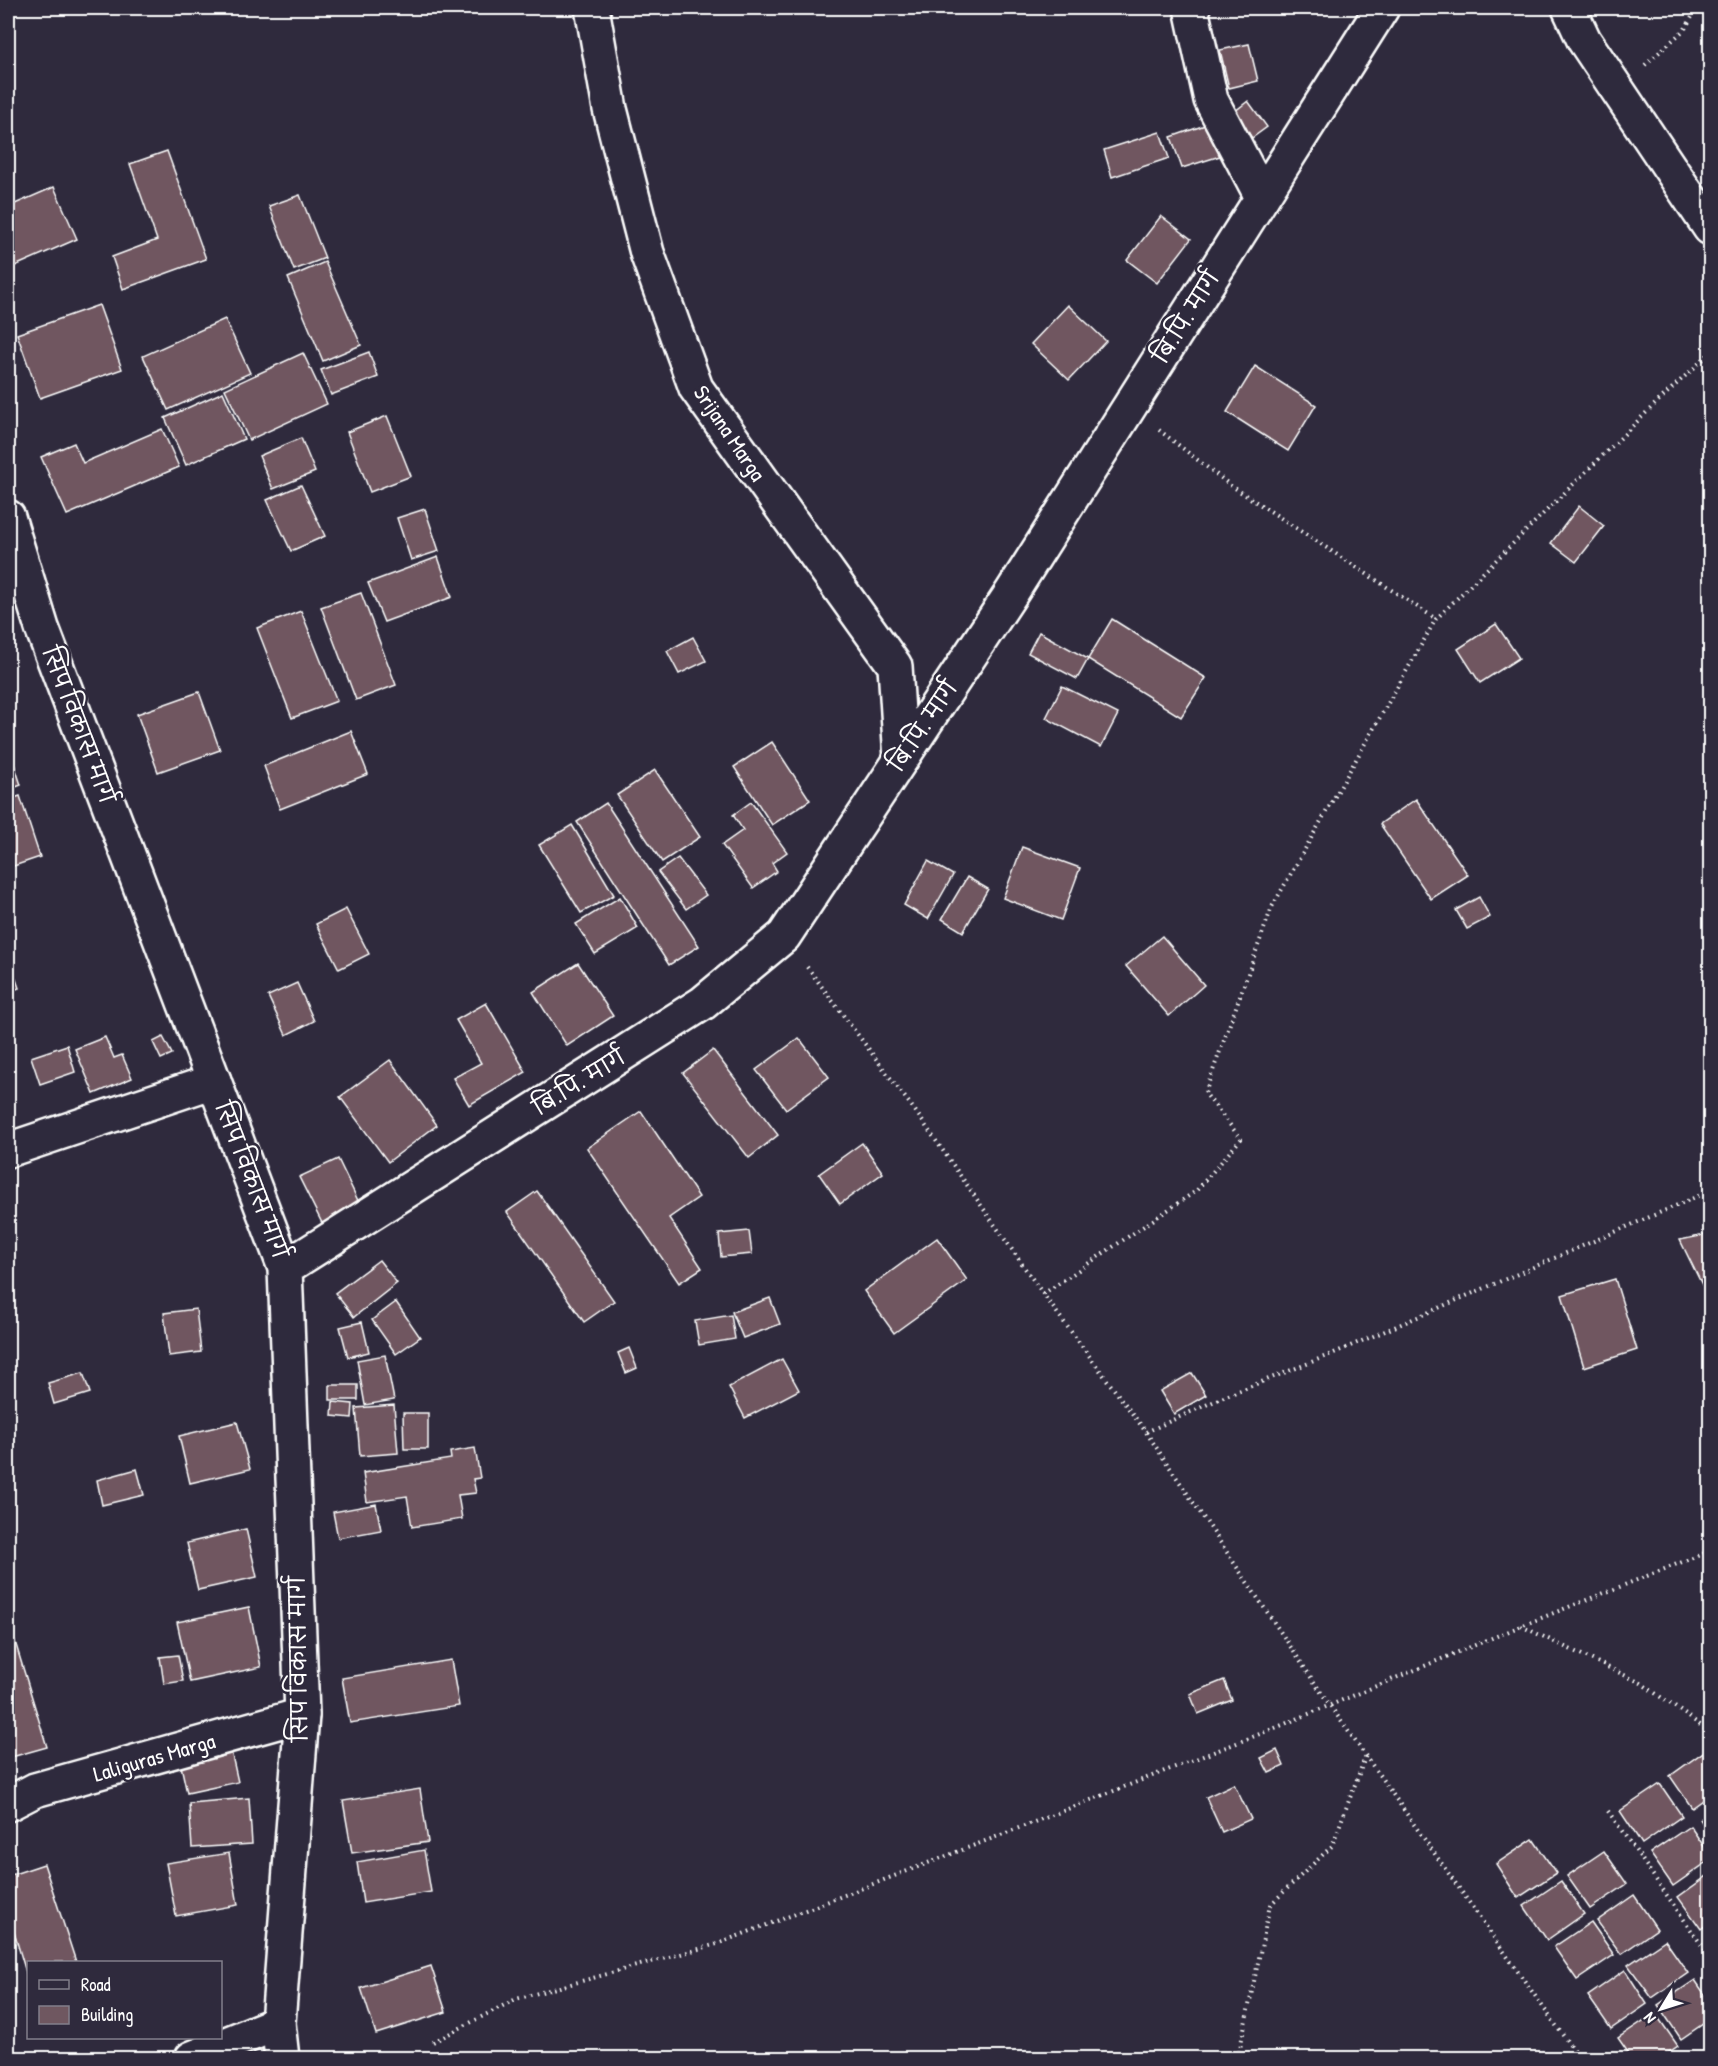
<svg xmlns="http://www.w3.org/2000/svg" width="1718" height="2066" font-family="'Patrick Hand','Playpen Sans Deva',sans-serif">
<style>
.building{fill:#6f5760;stroke:#fff;stroke-width:1.5}
.lines{fill:none;stroke-linecap:round;stroke-linejoin:round}
.street-casing{stroke:#fff;stroke-width:38}
.path{stroke:#fff;stroke-width:4;stroke-dasharray:1.5 4.5;stroke-linecap:butt}
.street{stroke:#2f2a3d;stroke-width:33}
.labels{text-anchor:middle;stroke-width:5;stroke-linejoin:round;paint-order:stroke}
.street-label{font-size:22px;fill:#fff;stroke:#2f2a3d}
</style>
<rect width="100%" height="100%" fill="#2f2a3d"/>
<filter id="ink" filterUnits="userSpaceOnUse"><feTurbulence type="fractalNoise" baseFrequency=".0167" numOctaves="2"/><feDisplacementMap in="SourceGraphic" scale="12" xChannelSelector="R" yChannelSelector="G"/><feConvolveMatrix kernelMatrix="1 2 1 2 8 2 1 2 1" color-interpolation-filters="sRGB"/></filter>
<g filter="url(#ink)">
<!-- building -->
<g class="building">
<polygon points="1249,44 1258,81 1229,88 1220,50"/>
<polygon points="1248,101 1267,127 1252,138 1234,112"/>
<polygon points="1208,124 1220,156 1182,168 1171,137"/>
<polygon points="1160,132 1169,158 1112,177 1104,150"/>
<polygon points="167,151 206,259 123,289 112,257 157,240 130,164"/>
<polygon points="54,187 77,239 8,269 8,207"/>
<polygon points="300,195 325,258 294,270 269,206"/>
<polygon points="1161,216 1191,239 1157,283 1127,260"/>
<polygon points="325,262 361,345 323,361 288,278"/>
<polygon points="99,305 122,369 40,398 17,334"/>
<polygon points="1068,305 1106,341 1069,380 1031,344"/>
<polygon points="225,319 250,373 168,410 143,356"/>
<polygon points="369,352 378,377 331,395 321,370"/>
<polygon points="303,353 327,404 249,440 225,389"/>
<polygon points="1255,366 1316,405 1288,451 1227,412"/>
<polygon points="223,392 244,439 186,465 165,418"/>
<polygon points="387,416 411,476 370,492 347,432"/>
<polygon points="162,429 179,467 67,515 41,457 74,443 83,463"/>
<polygon points="301,438 315,472 273,489 259,456"/>
<polygon points="301,485 325,536 291,551 267,500"/>
<polygon points="1579,506 1604,526 1576,562 1551,543"/>
<polygon points="425,509 439,551 411,560 397,518"/>
<polygon points="438,557 452,597 384,622 368,583"/>
<polygon points="361,593 396,685 356,700 321,607"/>
<polygon points="301,611 337,701 292,718 257,628"/>
<polygon points="1112,619 1206,678 1181,717 1088,659"/>
<polygon points="1496,624 1519,658 1480,683 1458,649"/>
<polygon points="1039,632 1088,659 1077,679 1028,653"/>
<polygon points="693,637 706,661 679,674 667,651"/>
<polygon points="1062,686 1118,714 1101,747 1046,718"/>
<polygon points="199,692 220,750 158,772 137,714"/>
<polygon points="351,731 368,774 280,809 264,766"/>
<polygon points="772,742 810,800 772,825 734,767"/>
<polygon points="8,745 21,785 8,790"/>
<polygon points="655,770 700,837 662,862 617,795"/>
<polygon points="20,796 40,857 8,868 8,800"/>
<polygon points="1416,799 1468,875 1431,899 1380,824"/>
<polygon points="751,802 787,852 772,863 777,871 753,888 722,845 743,830 733,815"/>
<polygon points="606,803 699,946 669,965 577,822"/>
<polygon points="572,825 614,895 581,913 539,845"/>
<polygon points="1022,847 1080,868 1061,920 1003,898"/>
<polygon points="678,858 706,895 686,909 658,872"/>
<polygon points="928,861 953,875 928,919 904,905"/>
<polygon points="967,877 988,889 963,932 942,919"/>
<polygon points="620,897 638,928 595,954 576,924"/>
<polygon points="1479,897 1490,917 1467,929 1456,910"/>
<polygon points="346,909 369,954 339,969 316,924"/>
<polygon points="1162,936 1204,985 1169,1016 1126,966"/>
<polygon points="8,956 19,988 8,992"/>
<polygon points="578,963 613,1016 567,1046 533,992"/>
<polygon points="297,983 314,1021 286,1035 268,996"/>
<polygon points="486,1003 526,1072 469,1105 453,1078 481,1063 456,1020"/>
<polygon points="105,1037 114,1058 122,1055 132,1078 94,1094 75,1049"/>
<polygon points="163,1037 172,1054 161,1059 153,1042"/>
<polygon points="799,1038 829,1077 786,1109 756,1070"/>
<polygon points="67,1045 75,1072 40,1084 31,1057"/>
<polygon points="713,1050 778,1135 749,1158 683,1073"/>
<polygon points="390,1060 437,1125 388,1162 340,1097"/>
<polygon points="641,1111 699,1197 669,1218 702,1268 679,1283 587,1148"/>
<polygon points="862,1143 883,1173 840,1204 819,1174"/>
<polygon points="338,1159 362,1209 324,1227 299,1177"/>
<polygon points="537,1191 614,1301 584,1322 507,1212"/>
<polygon points="749,1231 752,1254 721,1257 719,1234"/>
<polygon points="1710,1234 1710,1301 1680,1240"/>
<polygon points="937,1238 967,1280 894,1333 864,1291"/>
<polygon points="379,1260 397,1283 354,1317 335,1293"/>
<polygon points="1615,1279 1637,1350 1584,1367 1562,1295"/>
<polygon points="770,1298 780,1324 743,1338 732,1312"/>
<polygon points="396,1302 420,1337 396,1354 372,1320"/>
<polygon points="196,1309 201,1352 169,1356 164,1313"/>
<polygon points="731,1315 735,1339 699,1345 695,1321"/>
<polygon points="362,1322 369,1352 348,1357 340,1327"/>
<polygon points="629,1348 637,1368 626,1373 618,1353"/>
<polygon points="385,1355 394,1400 365,1405 357,1360"/>
<polygon points="782,1359 799,1390 745,1418 729,1387"/>
<polygon points="83,1373 90,1393 54,1404 48,1383"/>
<polygon points="1192,1373 1206,1395 1174,1414 1160,1391"/>
<rect x="330" y="1385" width="28" height="15"/>
<polygon points="333,1402 353,1404 352,1418 332,1416"/>
<polygon points="394,1405 398,1453 360,1456 356,1408"/>
<polygon points="403,1413 428,1413 428,1449 404,1449"/>
<polygon points="237,1422 250,1469 190,1483 179,1436"/>
<polygon points="475,1448 480,1478 473,1479 476,1493 458,1495 462,1519 412,1527 407,1496 367,1502 363,1473 451,1459 450,1452"/>
<polygon points="137,1469 144,1495 102,1505 97,1480"/>
<polygon points="376,1504 381,1530 338,1538 333,1512"/>
<polygon points="246,1529 257,1577 198,1590 187,1543"/>
<polygon points="249,1607 261,1667 190,1682 177,1622"/>
<polygon points="10,1625 47,1747 8,1758 8,1626"/>
<polygon points="178,1655 183,1681 164,1684 160,1657"/>
<polygon points="451,1660 459,1706 350,1723 342,1678"/>
<polygon points="1224,1680 1232,1700 1198,1714 1190,1694"/>
<polygon points="229,1742 238,1782 187,1793 178,1752"/>
<polygon points="1709,1748 1710,1795 1692,1808 1670,1776"/>
<polygon points="1277,1750 1284,1766 1269,1773 1261,1758"/>
<polygon points="1234,1784 1251,1819 1222,1832 1206,1797"/>
<polygon points="1660,1784 1682,1816 1642,1844 1620,1811"/>
<polygon points="420,1789 428,1842 352,1853 343,1801"/>
<polygon points="249,1798 252,1844 192,1848 189,1803"/>
<polygon points="1710,1812 1710,1835 1700,1819"/>
<polygon points="1690,1826 1710,1855 1710,1860 1673,1886 1650,1853"/>
<polygon points="1533,1839 1556,1873 1518,1898 1496,1864"/>
<polygon points="424,1850 431,1892 363,1903 357,1862"/>
<polygon points="1604,1851 1627,1884 1590,1909 1567,1876"/>
<polygon points="229,1853 238,1905 176,1916 166,1863"/>
<polygon points="44,1864 76,1962 28,1962 28,1979 8,1912 8,1876"/>
<polygon points="1710,1874 1710,1922 1701,1929 1678,1897"/>
<polygon points="1561,1881 1584,1914 1547,1940 1524,1906"/>
<polygon points="1634,1895 1657,1929 1621,1954 1597,1921"/>
<polygon points="1591,1922 1614,1955 1577,1980 1554,1947"/>
<polygon points="1665,1940 1688,1973 1652,1998 1628,1965"/>
<polygon points="431,1966 446,2012 376,2034 361,1988"/>
<polygon points="1625,1970 1647,2004 1611,2029 1588,1996"/>
<polygon points="1695,1980 1710,2002 1710,2019 1681,2039 1658,2005"/>
<polygon points="1655,2013 1678,2046 1660,2058 1632,2058 1618,2038"/>
</g>
<g class="lines">
<!-- street casing -->
<g class="street-casing">
<g id="street">
<polyline points="592,8 610,109 647,253 696,388 895,666 901,759"/>
<polyline points="1191,8 1211,100 1262,197"/>
<polyline points="1569,8 1584,40 1710,228"/>
<polyline points="8,517 42,628 285,1268 302,1715 278,2023 282,2058"/>
<polyline points="8,1150 214,1081"/>
<polyline points="285,1268 703,1003 784,936 1012,592 1382,8"/>
<polyline points="8,1804 35,1790 302,1715"/>
<polyline points="192,2058 278,2023"/>
</g>
</g>
<!-- path -->
<g class="path">
<polyline points="1645,65 1685,29 1697,8"/>
<polyline points="1159,430 1230,485 1436,619"/>
<polyline points="807,967 916,1112 1043,1294 1146,1432 1329,1704 1579,2058"/>
<polyline points="1043,1294 1196,1191 1241,1139 1205,1093 1272,907 1436,619 1653,406 1710,353"/>
<polyline points="1146,1432 1226,1396 1334,1353 1710,1191"/>
<polyline points="1521,1626 1641,1683 1710,1732"/>
<polyline points="1608,1811 1710,1957"/>
<polyline points="433,2042 516,1999 717,1944 1001,1835 1275,1728 1521,1626 1710,1551"/>
<polyline points="1238,2058 1270,1905 1332,1846 1366,1755"/>
</g>
<!-- street -->
<use href="#street" class="street"/>
</g>
</g>
<g class="labels">
<!-- street labels -->
<g class="street-label">
<text transform="translate(1186 317) rotate(-58)" y="8">बि.पि. मार्ग</text>
<text transform="translate(730 433) rotate(56)" y="8">Srijana Marga</text>
<text transform="translate(79 725) rotate(69)" y="8">सिप विकास मार्ग</text>
<text transform="translate(923 726) rotate(-56)" y="8">बि.पि. मार्ग</text>
<text transform="translate(579 1082) rotate(-32)" y="8">बि.पि. मार्ग</text>
<text transform="translate(252 1180) rotate(69)" y="8">सिप विकास मार्ग</text>
<text transform="translate(298 1659) rotate(-91)" y="8">सिप विकास मार्ग</text>
<text transform="translate(154 1757) rotate(-16)" y="8">Laliguras Marga</text>
</g>
</g>
<!-- margin -->
<rect width="1718" height="2066" fill="none" stroke="#2f2a3d" stroke-width="30"/>
<rect x="15" y="15" width="1688" height="2036" fill="none" stroke="#fff" stroke-width="2" filter="url(#ink)"/>
<!-- legend -->
<rect x="27" y="1961" width="195" height="78" fill="#2f2a3d" stroke="#827f8b" stroke-width="1.5"/>
<rect x="39" y="1980" width="30" height="9" fill="#2f2a3d" stroke="#827f8b" stroke-width="1.5"/>
<text x="81" y="1991" font-size="18" fill="#ffffff">Road</text>
<rect x="39" y="2006" width="30" height="18" fill="#6f5760" stroke="#827f8b" stroke-width="1.5"/>
<text x="81" y="2021" font-size="18" fill="#ffffff">Building</text>
<!-- north arrow -->
<g transform="translate(1661 2009) rotate(232)" stroke="#2f2a3d" stroke-width="4.5" paint-order="stroke">
<path d="M0-4.5L10 22L0 15L-10 22Z" fill="#ffffff"/>
<text y="-9" font-size="16" font-weight="bold" text-anchor="middle" fill="#ffffff">N</text>
</g>
</svg>
